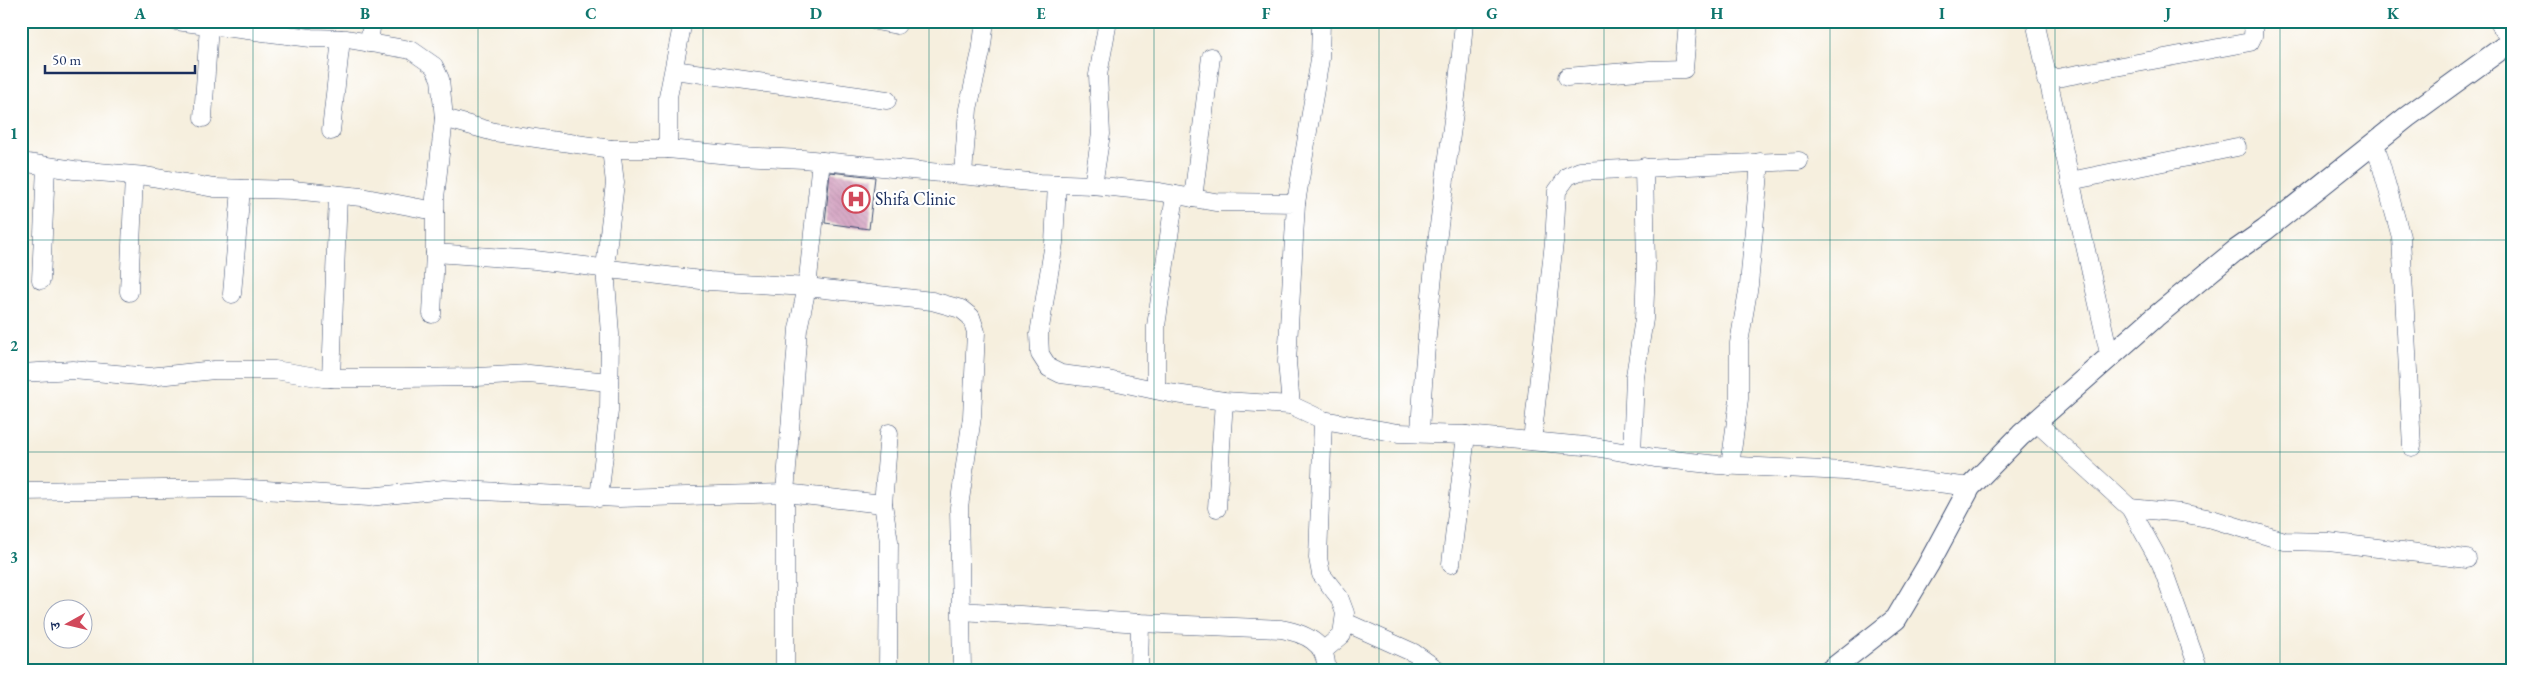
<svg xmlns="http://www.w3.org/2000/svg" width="2533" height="691" font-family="'EB Garamond','Noto Serif Devanagari',serif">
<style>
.building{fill:url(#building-back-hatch)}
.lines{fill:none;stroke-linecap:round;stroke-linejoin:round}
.minor-casing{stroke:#3c4c71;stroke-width:19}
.tertiary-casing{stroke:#3c4c71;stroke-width:23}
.minor{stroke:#fff;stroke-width:18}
.tertiary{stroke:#fff;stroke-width:21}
.grid{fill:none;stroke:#0f766e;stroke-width:1;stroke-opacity:0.55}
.labels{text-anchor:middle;stroke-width:4.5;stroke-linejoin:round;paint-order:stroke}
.poi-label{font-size:18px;fill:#1b2f5e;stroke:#fff;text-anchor:start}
.neatline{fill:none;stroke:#0f766e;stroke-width:2}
.grid-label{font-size:16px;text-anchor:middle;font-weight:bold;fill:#0f766e}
</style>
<defs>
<pattern id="building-back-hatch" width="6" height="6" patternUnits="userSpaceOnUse" patternTransform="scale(1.25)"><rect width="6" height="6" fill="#ce93b7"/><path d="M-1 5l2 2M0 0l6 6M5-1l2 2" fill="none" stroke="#a67898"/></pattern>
</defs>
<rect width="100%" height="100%" fill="#fff"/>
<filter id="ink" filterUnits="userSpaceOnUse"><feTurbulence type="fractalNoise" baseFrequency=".02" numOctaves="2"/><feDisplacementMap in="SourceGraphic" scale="10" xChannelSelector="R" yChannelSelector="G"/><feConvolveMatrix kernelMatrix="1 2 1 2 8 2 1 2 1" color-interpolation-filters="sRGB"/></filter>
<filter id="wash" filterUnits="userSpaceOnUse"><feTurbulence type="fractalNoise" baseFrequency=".0096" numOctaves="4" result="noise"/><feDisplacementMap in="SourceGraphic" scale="20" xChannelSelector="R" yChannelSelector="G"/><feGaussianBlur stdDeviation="1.12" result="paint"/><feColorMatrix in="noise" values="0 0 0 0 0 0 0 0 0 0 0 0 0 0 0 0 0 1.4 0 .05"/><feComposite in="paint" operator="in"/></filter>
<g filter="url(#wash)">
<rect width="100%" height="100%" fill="#f6efde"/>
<g id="blocks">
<!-- building -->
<polygon class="building" points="830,172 875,177 869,229 825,223"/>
</g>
</g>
<g filter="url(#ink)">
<use href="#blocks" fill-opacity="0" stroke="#3c4c71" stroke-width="1"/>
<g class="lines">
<!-- minor casing -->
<g class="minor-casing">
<g id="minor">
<polyline points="176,21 311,38 347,39 411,50 434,66 440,79 444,118 494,132 611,149 668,149 740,156 803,159 1039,183 1093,185 1160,192 1215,202 1296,203 1287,362 1291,405 1323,420 1398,433 1466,435 1595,447 1655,458 1718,465 1845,471 1970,487"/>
<polyline points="876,21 897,25"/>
<polyline points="2035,21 2110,358"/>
<polyline points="2498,21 2511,42"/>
<polyline points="369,43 372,21"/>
<polyline points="674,70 887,100"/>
<polyline points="1567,77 1650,70 1684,69 1688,21"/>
<polyline points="2046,80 2250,42 2253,36 2254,21"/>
<polyline points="203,118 209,25"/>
<polyline points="444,118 435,198 435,253 535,260 709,281 807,287 932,301 961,309 971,317 976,332 972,417 959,507 962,670"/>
<polyline points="331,131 341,39"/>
<polyline points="2375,143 2401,237 2412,447"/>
<polyline points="668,149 668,97 683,21"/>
<polyline points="21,162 74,170 146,176 214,188 293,190 361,197 435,211"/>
<polyline points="963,174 968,109 981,52 985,21"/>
<polyline points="2070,181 2237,147"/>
<polyline points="1057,184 1054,243 1039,334 1040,354 1049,368 1061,374 1108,380 1169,393 1224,401 1291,405"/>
<polyline points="1093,185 1101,134 1098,75 1108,21"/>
<polyline points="1193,198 1211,57"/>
<polyline points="1296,203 1320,59 1321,21"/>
<polyline points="41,280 46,166"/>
<polyline points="129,292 134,176"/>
<polyline points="232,294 241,189"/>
<polyline points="432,314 435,253"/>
<polyline points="21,373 73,370 149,377 214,370 275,370 323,378 404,378 477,377 529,374 609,382"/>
<polyline points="331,378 338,195"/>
<polyline points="1156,390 1156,326 1175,195"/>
<polyline points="2037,423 2130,508 2161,564 2199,670"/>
<path d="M 1420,433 C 1424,351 1433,269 1444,187 C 1451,132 1460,77 1464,21"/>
<polyline points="1532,441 1554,242 1557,191 1568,176 1580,171 1799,161"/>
<polyline points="1632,454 1635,376 1644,319 1646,268 1644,167"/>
<polyline points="1730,466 1739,399 1739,343 1749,285 1760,162"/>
<polyline points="21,491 235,488 369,497 444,489 619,498 785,493 883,504 889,541 888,670"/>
<polyline points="599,498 609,411 610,334 605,268 615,183 611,149"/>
<polyline points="883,504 889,433"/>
<polyline points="1217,508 1224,401"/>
<polyline points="2130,508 2181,513 2212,519 2284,541 2329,542 2467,559"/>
<polyline points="1451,564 1466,435"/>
<path d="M 962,611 L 1140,623 L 1281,629 C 1303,633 1328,642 1326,670"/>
<polyline points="1345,622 1414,653 1438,670"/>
<polyline points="1323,651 1342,635 1345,613 1339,597 1321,574 1318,558 1323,420"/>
<polyline points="785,670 785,493 798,329 807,287 821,161"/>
<polyline points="1139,670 1140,623"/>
</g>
</g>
<!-- tertiary casing -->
<g class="tertiary-casing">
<polyline id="tertiary" points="1831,670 1896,619 1928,565 1970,487 2021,435 2155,317 2235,251 2265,230 2407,117 2512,41"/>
</g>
<!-- minor -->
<use href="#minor" class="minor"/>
<!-- tertiary -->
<use href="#tertiary" class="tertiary"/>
</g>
</g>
<!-- grid -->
<path class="grid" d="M 253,21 L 253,670M 478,21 L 478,670M 703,21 L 703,670M 929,21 L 929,670M 1154,21 L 1154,670M 1379,21 L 1379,670M 1604,21 L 1604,670M 1830,21 L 1830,670M 2055,21 L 2055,670M 2280,21 L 2280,670M 21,240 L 2512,240M 21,452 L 2512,452"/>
<!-- icons -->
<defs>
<g id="hospital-ring" transform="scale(1.4375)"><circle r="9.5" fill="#fff" stroke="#d1495b" stroke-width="1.5"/><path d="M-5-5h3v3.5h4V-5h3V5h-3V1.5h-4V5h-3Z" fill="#d1495b"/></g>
</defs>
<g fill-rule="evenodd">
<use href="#hospital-ring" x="856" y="199"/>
</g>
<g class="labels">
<!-- poi labels -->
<g class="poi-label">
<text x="875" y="205">Shifa Clinic</text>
</g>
</g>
<!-- margin -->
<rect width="2533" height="691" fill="none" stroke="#fff" stroke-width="55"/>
<!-- north arrow -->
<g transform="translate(68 624) rotate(262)"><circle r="24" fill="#ffffff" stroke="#a4acbf"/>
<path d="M0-4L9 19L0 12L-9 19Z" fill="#d1495b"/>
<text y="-8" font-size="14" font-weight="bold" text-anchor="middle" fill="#1b2f5e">उ</text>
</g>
<!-- scale -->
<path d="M45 65v8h150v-8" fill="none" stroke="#1b2f5e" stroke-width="2.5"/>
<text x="52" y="65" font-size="15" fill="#1b2f5e" stroke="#ffffff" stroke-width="4" paint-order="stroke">50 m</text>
<rect x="28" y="28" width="2478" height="636" class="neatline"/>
<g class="grid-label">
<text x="140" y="19">A</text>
<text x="365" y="19">B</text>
<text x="591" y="19">C</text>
<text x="816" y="19">D</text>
<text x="1041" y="19">E</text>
<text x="1266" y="19">F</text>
<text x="1492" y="19">G</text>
<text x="1717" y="19">H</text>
<text x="1942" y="19">I</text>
<text x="2168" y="19">J</text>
<text x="2393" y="19">K</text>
<text x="14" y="139">1</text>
<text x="14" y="351">2</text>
<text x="14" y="563">3</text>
</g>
</svg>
